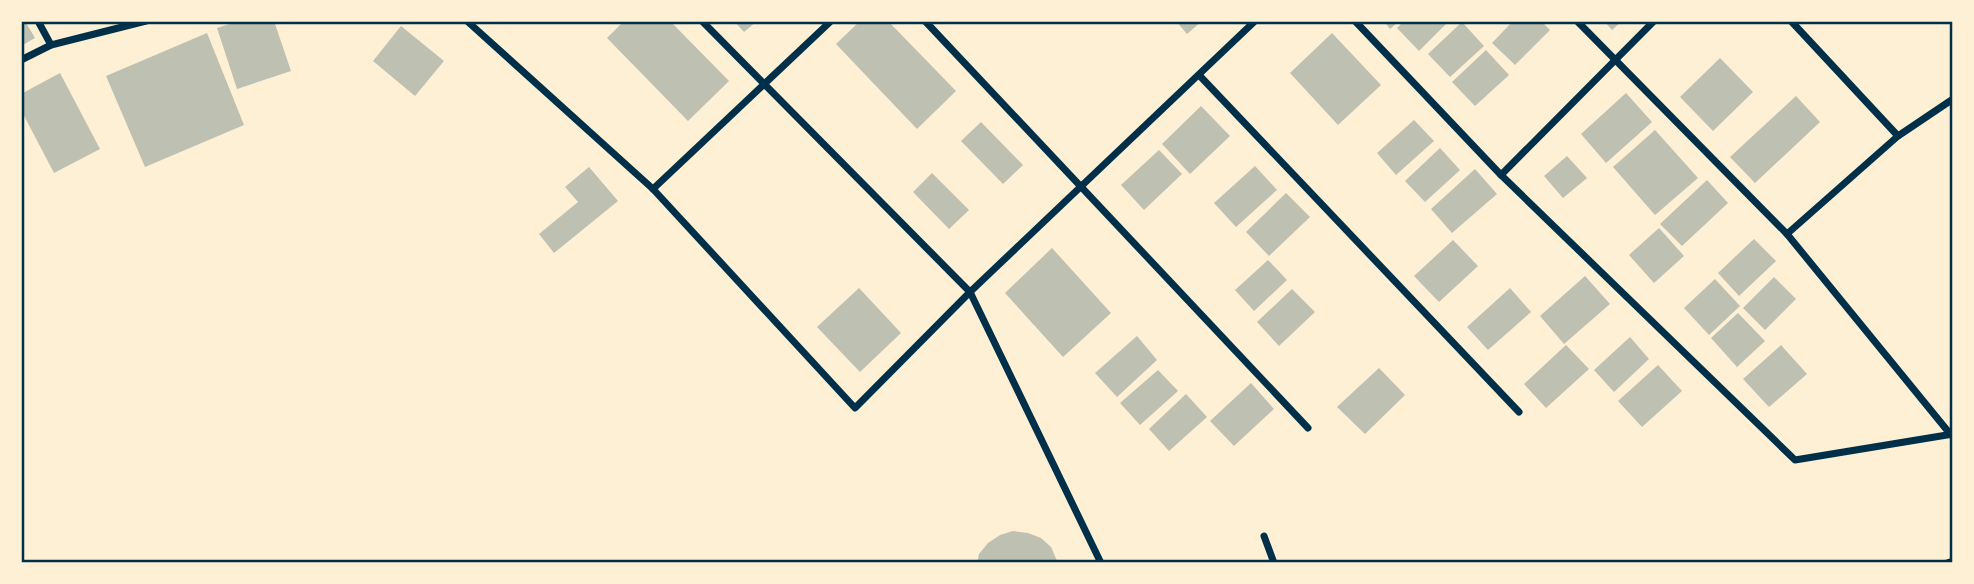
<svg xmlns="http://www.w3.org/2000/svg" width="1974" height="584" font-family="'PT Sans Narrow',sans-serif">
<style>
.building{fill:#bec0b2}
.lines{fill:none;stroke-linecap:round;stroke-linejoin:round}
.minor{stroke:#003049;stroke-width:7}
.neatline{fill:none;stroke:#003049;stroke-width:2.5}
</style>
<rect width="100%" height="100%" fill="#fdf0d5"/>
<!-- building -->
<g class="building">
<polygon points="21,21 25,21 35,38 21,46"/>
<polygon points="239,21 274,21 291,71 237,89 217,28"/>
<polygon points="624,21 670,21 729,81 688,121 607,38"/>
<polygon points="734,21 757,21 744,32"/>
<polygon points="860,21 888,21 956,91 917,129 836,44"/>
<polygon points="1176,21 1202,21 1187,34"/>
<polygon points="1384,21 1399,21 1390,29"/>
<polygon points="1404,21 1449,21 1419,51 1397,28"/>
<polygon points="1513,21 1541,21 1550,30 1515,65 1492,43"/>
<polygon points="1604,21 1622,21 1612,30"/>
<polygon points="1462,22 1484,46 1450,77 1428,54"/>
<polygon points="401,26 444,61 415,96 373,61"/>
<polygon points="207,33 244,125 145,167 106,76"/>
<polygon points="1332,33 1381,85 1338,125 1290,73"/>
<polygon points="1486,50 1509,75 1475,106 1452,82"/>
<polygon points="1720,58 1753,92 1713,131 1680,97"/>
<polygon points="60,73 100,149 54,173 21,110 21,94"/>
<polygon points="1626,93 1652,122 1606,163 1581,134"/>
<polygon points="1796,96 1820,122 1755,183 1730,157"/>
<polygon points="1201,106 1230,136 1190,174 1162,144"/>
<polygon points="1414,120 1434,141 1396,175 1377,153"/>
<polygon points="981,122 1023,165 1003,184 961,141"/>
<polygon points="1655,130 1698,178 1655,215 1613,167"/>
<polygon points="1440,148 1460,170 1425,202 1405,181"/>
<polygon points="1159,150 1182,174 1144,210 1121,185"/>
<polygon points="1567,156 1587,178 1563,198 1544,176"/>
<polygon points="1255,166 1277,190 1236,227 1214,203"/>
<polygon points="589,167 618,201 554,253 539,234 578,202 565,187"/>
<polygon points="1475,169 1497,194 1452,233 1431,209"/>
<polygon points="932,173 969,210 949,229 913,192"/>
<polygon points="1707,180 1728,203 1682,246 1660,224"/>
<polygon points="1286,193 1310,217 1269,256 1246,232"/>
<polygon points="1659,228 1684,256 1654,283 1629,255"/>
<polygon points="1754,239 1776,261 1739,296 1718,273"/>
<polygon points="1453,240 1478,266 1439,302 1414,276"/>
<polygon points="1052,248 1111,313 1063,357 1005,293"/>
<polygon points="1268,260 1287,280 1254,311 1235,290"/>
<polygon points="1585,276 1610,304 1564,344 1540,316"/>
<polygon points="1774,277 1796,299 1765,330 1743,308"/>
<polygon points="1715,279 1740,306 1709,335 1684,308"/>
<polygon points="859,288 901,333 860,372 817,327"/>
<polygon points="1510,288 1531,312 1488,350 1467,327"/>
<polygon points="1292,289 1315,312 1279,346 1257,322"/>
<polygon points="1738,313 1765,341 1737,367 1711,338"/>
<polygon points="1137,336 1157,360 1117,397 1095,373"/>
<polygon points="1630,337 1649,359 1614,392 1594,370"/>
<polygon points="1566,345 1589,369 1546,408 1524,384"/>
<polygon points="1781,345 1807,374 1769,407 1743,379"/>
<polygon points="1658,365 1682,391 1642,427 1618,401"/>
<polygon points="1379,368 1405,395 1365,434 1337,407"/>
<polygon points="1158,370 1178,391 1140,425 1120,403"/>
<polygon points="1251,383 1274,409 1234,446 1210,421"/>
<polygon points="1186,394 1207,417 1169,451 1149,429"/>
<polygon points="1013,531 1028,533 1041,538 1051,547 1058,563 977,563 979,554 988,543 1000,535"/>
</g>
<g class="lines">
<!-- minor -->
<g class="minor">
<polyline points="38,21 51,45"/>
<polyline points="467,21 653,189 855,408 970,292 1255,21"/>
<polyline points="702,21 970,292 1101,563"/>
<polyline points="925,21 1308,428"/>
<polyline points="1355,21 1501,175 1795,460 1953,434"/>
<polyline points="1577,21 1787,234 1951,435"/>
<polyline points="1791,21 1898,136"/>
<polyline points="21,60 51,45 146,21"/>
<polyline points="1199,75 1519,412"/>
<polyline points="1501,175 1654,21"/>
<polyline points="653,189 831,21"/>
<polyline points="1787,234 1898,136 1953,99"/>
<polyline points="1264,536 1274,563"/>
<polyline points="1947,563 1953,561"/>
</g>
</g>
<!-- border -->
<rect width="1974" height="584" fill="none" stroke="#fdf0d5" stroke-width="46"/>
<rect x="23" y="23" width="1928" height="538" class="neatline"/>
</svg>
